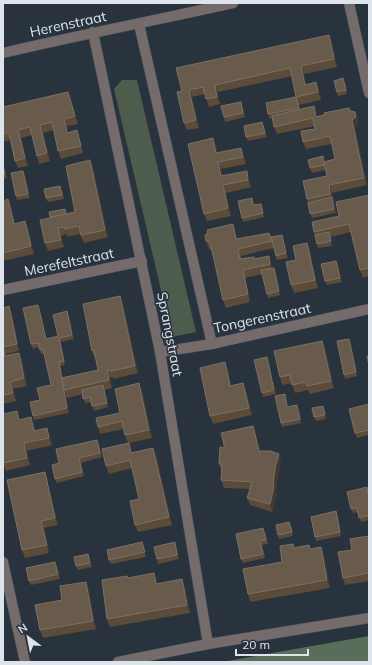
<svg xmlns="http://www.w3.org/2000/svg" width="372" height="665" font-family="Mulish,sans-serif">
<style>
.green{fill:#4e5c4e}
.forest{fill:#596e5a}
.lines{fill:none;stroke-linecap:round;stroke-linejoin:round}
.lane-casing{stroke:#454f5a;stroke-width:11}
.street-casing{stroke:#454f5a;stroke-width:11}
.lane{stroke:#746b6a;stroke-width:10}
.street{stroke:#746b6a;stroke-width:10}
.wall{fill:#5b4b38}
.shaded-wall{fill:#413a33}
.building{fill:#695b4c;stroke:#7b7065}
.labels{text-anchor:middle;stroke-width:3;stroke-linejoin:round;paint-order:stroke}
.street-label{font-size:14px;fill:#dde4eb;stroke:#28333e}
</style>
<rect width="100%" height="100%" fill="#28333e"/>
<!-- green -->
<polygon class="green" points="122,80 137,80 196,332 172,337 114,89"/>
<!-- forest -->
<polygon class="forest" points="369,636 369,662 222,662"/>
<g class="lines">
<!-- lane casing -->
<g class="lane-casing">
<g id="lane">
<polyline points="139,24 212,344"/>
<polyline points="3,562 25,662"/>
</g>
</g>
<!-- street casing -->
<g class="street-casing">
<g id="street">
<polyline points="349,3 369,93"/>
<polyline points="93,32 160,352 208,644"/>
<path d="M 3,53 C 80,35 157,20 233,3"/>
<polyline points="3,290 142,261"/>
<polyline points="160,352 212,344 369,309"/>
<polyline points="118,662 208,644 369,618"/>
</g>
</g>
<!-- lane -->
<use href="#lane" class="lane"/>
<!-- street -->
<use href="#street" class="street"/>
</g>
<!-- wall -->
<g class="wall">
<polygon points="329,35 332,43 337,67 304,74 306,85 319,90 321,100 299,105 300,109 317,116 349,108 350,111 355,112 358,120 358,125 355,128 367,185 332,193 336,213 312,218 307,199 327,176 325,170 312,173 310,168 325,161 335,159 332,144 306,149 303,142 315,129 315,126 277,134 274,127 272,118 270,119 268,114 296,97 292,76 218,92 220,104 209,107 205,94 192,97 199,128 187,130 184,123 182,91"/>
<polygon points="345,83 347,94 338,96 337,92"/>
<polygon points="68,92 78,124 67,126 68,133 79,138 83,153 61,159 58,151 54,130 43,133 50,161 39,164 37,156 32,135 21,138 28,166 18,168 15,161 10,140 3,142 3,107"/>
<polygon points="241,102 245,117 225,122 224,117"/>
<polygon points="262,122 267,137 248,141 246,137"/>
<polygon points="216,146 217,153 244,156 246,164 221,169 223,176 249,179 251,187 226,193 231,216 207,221 204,214"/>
<polygon points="90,160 93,167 108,237 84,243 80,234 67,237 67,234 61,236 64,247 48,251 45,243 67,214 75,212"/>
<polygon points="3,164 7,178 3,179"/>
<polygon points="23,171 25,175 30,198 17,200 16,196"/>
<polygon points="62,190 64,199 48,202 46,198"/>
<polygon points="369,196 369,276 363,278 360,270 351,232 330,237 332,246 318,248 314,232"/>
<polygon points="3,201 11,207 15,224 28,229 34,254 3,261"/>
<polygon points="253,202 254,205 262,208 264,217 243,222 242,218"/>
<polygon points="236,232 237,239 271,237 282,235 288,258 277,260 274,248 241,256 242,259 255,259 269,256 272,268 275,272 280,295 268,298 262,274 245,278 250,302 226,308 223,300 212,250 209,249 206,241"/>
<polygon points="307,243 310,251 318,288 294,293 291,285 296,260"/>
<polygon points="336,261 338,265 342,282 327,285 325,281"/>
<polygon points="123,303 138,373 113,379 113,377 110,378 112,388 104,390 108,407 94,411 91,402 85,403 83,394 67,398 65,393 69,413 34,420 33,416 40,400 51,385 44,354 41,354 39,347 33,349 31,344 40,309 46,339 58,336 67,311 69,316 74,339 61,342 65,365 60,366 62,377 98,370 96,358 95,359 92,351"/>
<polygon points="3,308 12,314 19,351 6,354 6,355 19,353 22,360 27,386 13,389 16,401 3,404"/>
<polygon points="322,341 325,348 334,388 310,394 308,390 295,393 292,383 282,385 280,377"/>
<polygon points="351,343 357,376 345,379 344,375"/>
<polygon points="268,361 276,394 263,397 262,393"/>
<polygon points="228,370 231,386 246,391 252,415 213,424 210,416"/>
<polygon points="142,391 152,438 128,443 123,429 100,434 98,427 120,413"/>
<polygon points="285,394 288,407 299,410 301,423 282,427 281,423"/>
<polygon points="369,404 369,435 357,438 355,433"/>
<polygon points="324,410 326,419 316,421 314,417"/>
<polygon points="3,414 34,425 35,431 50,436 52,445 27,451 30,465 6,471 3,464"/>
<polygon points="253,426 256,434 260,451 281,462 278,476 276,492 277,494 272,512 250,505 247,498 250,489 224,488 221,480 222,472 219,464 224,448"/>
<polygon points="99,444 102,457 81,463 84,476 57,483 55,479 59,463"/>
<polygon points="132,453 156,455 172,525 138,532 135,525 139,499 132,468 109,474 106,466"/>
<polygon points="47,480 58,525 44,528 49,553 25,558 22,550"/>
<polygon points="367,487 369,495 369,520 361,522 358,512 353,513 351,509"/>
<polygon points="338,515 341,536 316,541 315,537"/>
<polygon points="291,526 293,536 279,539 278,535"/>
<polygon points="265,532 268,544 262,545 265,558 243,563 241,559"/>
<polygon points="369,536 369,581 345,585 343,578 352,550"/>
<polygon points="142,542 146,557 111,564 109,560"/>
<polygon points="176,546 179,559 158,564 157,559"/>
<polygon points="321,547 324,555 330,588 250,602 248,594 282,562 294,548 310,549"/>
<polygon points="88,554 92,567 78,570 76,566"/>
<polygon points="55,562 60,579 31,585 29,581"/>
<polygon points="128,578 157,581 157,584 185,587 190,613 110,627 107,619"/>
<polygon points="89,590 96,629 43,638 40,630 62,600"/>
</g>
<!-- shaded-wall -->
<g class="shaded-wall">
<polygon points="329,35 332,43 337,67 334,59"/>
<polygon points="301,66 304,74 307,92 305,85"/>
<polygon points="316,82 319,90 321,100 318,92"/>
<polygon points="215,85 218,92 220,104 217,97"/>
<polygon points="189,90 192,97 199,128 196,120"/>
<polygon points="68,92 71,100 78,124 75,116"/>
<polygon points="355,112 358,120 358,125 355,128 367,185 364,178 352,120"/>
<polygon points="40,125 43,133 50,161 47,153"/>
<polygon points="18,130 21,138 28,166 25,158"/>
<polygon points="213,138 216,146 219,161 216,153"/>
<polygon points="241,148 244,156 246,164 243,157"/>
<polygon points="90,160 93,167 108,237 105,230"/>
<polygon points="218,162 221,169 224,184 221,176"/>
<polygon points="23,171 25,175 30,198 28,194"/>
<polygon points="247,171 251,187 248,180"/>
<polygon points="223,185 226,193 231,216 228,208"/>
<polygon points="329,185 332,193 336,213 334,209"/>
<polygon points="8,199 11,207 17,231 14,224"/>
<polygon points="25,221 28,229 34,254 31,246"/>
<polygon points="233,224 236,232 239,247 236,239"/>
<polygon points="58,228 61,236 64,247 61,240"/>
<polygon points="282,235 284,239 288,258 286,253"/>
<polygon points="307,243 310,251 318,288 315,280"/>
<polygon points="269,256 273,272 270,264"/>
<polygon points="336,261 338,265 342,282 340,278"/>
<polygon points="120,296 123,303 138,373 135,366"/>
<polygon points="38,305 40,309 47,343 46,339"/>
<polygon points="9,306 12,314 19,351 17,344"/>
<polygon points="67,311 69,316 74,339 72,335"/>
<polygon points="59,338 61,342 65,365 64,361"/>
<polygon points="349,339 351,343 357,376 356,372"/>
<polygon points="322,341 325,348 334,388 331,381"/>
<polygon points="19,353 22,360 27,386 24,378"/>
<polygon points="267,357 268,361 276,394 274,390"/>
<polygon points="59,362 60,366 69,413 67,408"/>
<polygon points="225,362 228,370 232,394 230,386"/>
<polygon points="107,370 110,378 112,388 109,380"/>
<polygon points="10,382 13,389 16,401 13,393"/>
<polygon points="139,383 142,391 152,438 149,430"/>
<polygon points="243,383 246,391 252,415 249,408"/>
<polygon points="297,405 299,410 301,423 300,419"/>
<polygon points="31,417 34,425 37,439 34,431"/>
<polygon points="253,426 256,434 262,458 259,451"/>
<polygon points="47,428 50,436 52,445 49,438"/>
<polygon points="24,443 27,451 30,465 27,458"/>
<polygon points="153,448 156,455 172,525 169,517"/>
<polygon points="279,454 281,462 278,476 276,492 277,494 272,512 270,504 273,486 275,468"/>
<polygon points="45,472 47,480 58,525 55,518"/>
<polygon points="336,511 338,515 341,536 340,532"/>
<polygon points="41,521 44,528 49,553"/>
<polygon points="321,547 324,555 330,588 327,580"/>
<polygon points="154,573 157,581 158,592 156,584"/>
<polygon points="182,579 185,587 190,613 187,605"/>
<polygon points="86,582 89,590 96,629 93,621"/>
</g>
<!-- building -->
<g class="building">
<polygon points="329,35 334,59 301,66 305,85 316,82 318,92 296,97 290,68 215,85 217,97 206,99 203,87 189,90 196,120 184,123 177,92 182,91 176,68"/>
<polygon points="343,78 346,90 337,92 334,81"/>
<polygon points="68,92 75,116 64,119 67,133 77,130 81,146 58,151 52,122 40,125 47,153 37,156 30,127 18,130 25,158 15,161 9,132 3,134 3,107"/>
<polygon points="296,97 299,108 268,114 266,103"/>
<polygon points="241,102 243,113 224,117 221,106"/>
<polygon points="314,106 316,117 325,115 324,113 349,108 350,111 352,111 355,112 356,117 352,120 364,178 329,185 330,194 307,199 303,181 327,176 324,162 335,159 330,136 303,142 301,131 315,129 313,118 274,127 272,116"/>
<polygon points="262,122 265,133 246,137 244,126"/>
<polygon points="213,138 216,153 241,148 243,157 218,162 221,176 247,171 248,180 223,185 228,208 204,214 188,144"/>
<polygon points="323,156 324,165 310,168 308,160"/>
<polygon points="90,160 105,230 81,235 79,226 65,229 64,227 58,228 61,240 45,243 40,220 75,212 66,166"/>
<polygon points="3,165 5,174 3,175"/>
<polygon points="23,171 28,194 16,196 11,173"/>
<polygon points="60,186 62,195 46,198 44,189"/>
<polygon points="369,195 369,268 360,270 349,224 314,232 312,222 339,216 336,202"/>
<polygon points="332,197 334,209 310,214 308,203"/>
<polygon points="252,198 253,205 261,204 263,213 242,218 238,201"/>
<polygon points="8,199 14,224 25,221 31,246 3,253 3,201"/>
<polygon points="65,209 66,214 50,217 49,212"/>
<polygon points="233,224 236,239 269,233 272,241 238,249 240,259 254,257 254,259 269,256 270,264 243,270 248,294 223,300 210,242 206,241 205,235 208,232 207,230"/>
<polygon points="329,232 331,241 317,244 315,235"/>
<polygon points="282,235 286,253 276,256 271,237"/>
<polygon points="307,243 315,280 291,285 286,262 296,260 293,246"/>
<polygon points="336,261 340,278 325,281 321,264"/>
<polygon points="274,268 279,291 267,294 261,270"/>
<polygon points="120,296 135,366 111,371 110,370 107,370 109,380 64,390 62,378 98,370 94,350 92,351 83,304"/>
<polygon points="38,305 46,339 58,336 53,315 67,311 72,335 59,338 64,361 59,362 67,408 33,416 30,402 40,400 37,388 51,385 43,349 40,350 38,343 31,344 23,308"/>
<polygon points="9,306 17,344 3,347 3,308"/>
<polygon points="349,339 356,372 344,375 337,341"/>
<polygon points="322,341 331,381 307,386 306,382 292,385 290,375 280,377 274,351"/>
<polygon points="3,347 5,356 19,353 24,378 10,382 13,393 3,395"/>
<polygon points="367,356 369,356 369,366"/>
<polygon points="267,357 274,390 262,393 254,360"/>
<polygon points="225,362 230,386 243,383 249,408 210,416 200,368"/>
<polygon points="139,383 149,430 125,435 122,421 98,427 96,418 120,413 115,389"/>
<polygon points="103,385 107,403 92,406 90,397 83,399 82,390"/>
<polygon points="285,394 287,407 297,405 300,419 281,423 275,396"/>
<polygon points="369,404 369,430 355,433 349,409"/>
<polygon points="323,406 325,415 314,417 312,408"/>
<polygon points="17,411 19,420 31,417 34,431 47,428 49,438 24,443 27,458 3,463 3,414"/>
<polygon points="253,426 259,451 270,451 279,454 275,468 273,486 274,486 270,504 247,498 252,482 221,480 222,464 219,464 220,447 224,448 224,444 221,433"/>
<polygon points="97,440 100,453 79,458 82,472 55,479 52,465 59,463 56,449"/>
<polygon points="129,443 131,453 153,448 169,517 135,525 130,501 139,499 130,460 106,466 102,449"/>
<polygon points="45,472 55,518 41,521 47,545 22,550 7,480"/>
<polygon points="367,487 369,498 369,515 359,518 357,508 351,509 347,492"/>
<polygon points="336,511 340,532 315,537 311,517"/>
<polygon points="289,522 292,532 278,535 276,525"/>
<polygon points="263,528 266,540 260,541 263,554 241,559 236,534"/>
<polygon points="369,536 369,573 343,578 338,552 352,550 350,539"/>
<polygon points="142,542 145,552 109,560 107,550"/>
<polygon points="175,542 177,555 157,559 154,547"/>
<polygon points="293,544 294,548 309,545 310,549 321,547 327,580 248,594 243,569 282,562 280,546"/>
<polygon points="88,554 90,563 76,566 74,557"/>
<polygon points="55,562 58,574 29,581 26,568"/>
<polygon points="154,573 156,584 182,579 187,605 107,619 102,580 127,576 128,578"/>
<polygon points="86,582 93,621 40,630 35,605 62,600 60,586"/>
</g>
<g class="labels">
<!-- street labels -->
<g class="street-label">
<text transform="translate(68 24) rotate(-12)" y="5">Herenstraat</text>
<text transform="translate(69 262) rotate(-12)" y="5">Merefeltstraat</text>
<text transform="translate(262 318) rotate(-12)" y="5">Tongerenstraat</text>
<text transform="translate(170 334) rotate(79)" y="5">Sprangstraat</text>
</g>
</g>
<!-- border -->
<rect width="372" height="665" fill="none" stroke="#dde4eb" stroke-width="8"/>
<!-- north arrow -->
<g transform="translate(28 637) rotate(328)" stroke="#28333e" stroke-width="3" paint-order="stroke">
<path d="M0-3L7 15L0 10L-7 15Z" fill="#dde4eb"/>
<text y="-6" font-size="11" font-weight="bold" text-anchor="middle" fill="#dde4eb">N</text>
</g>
<!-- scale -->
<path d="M236 649v6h72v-6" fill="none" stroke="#dde4eb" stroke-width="2"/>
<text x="242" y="649" font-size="12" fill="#dde4eb" stroke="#28333e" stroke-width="3" paint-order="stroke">20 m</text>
</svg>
